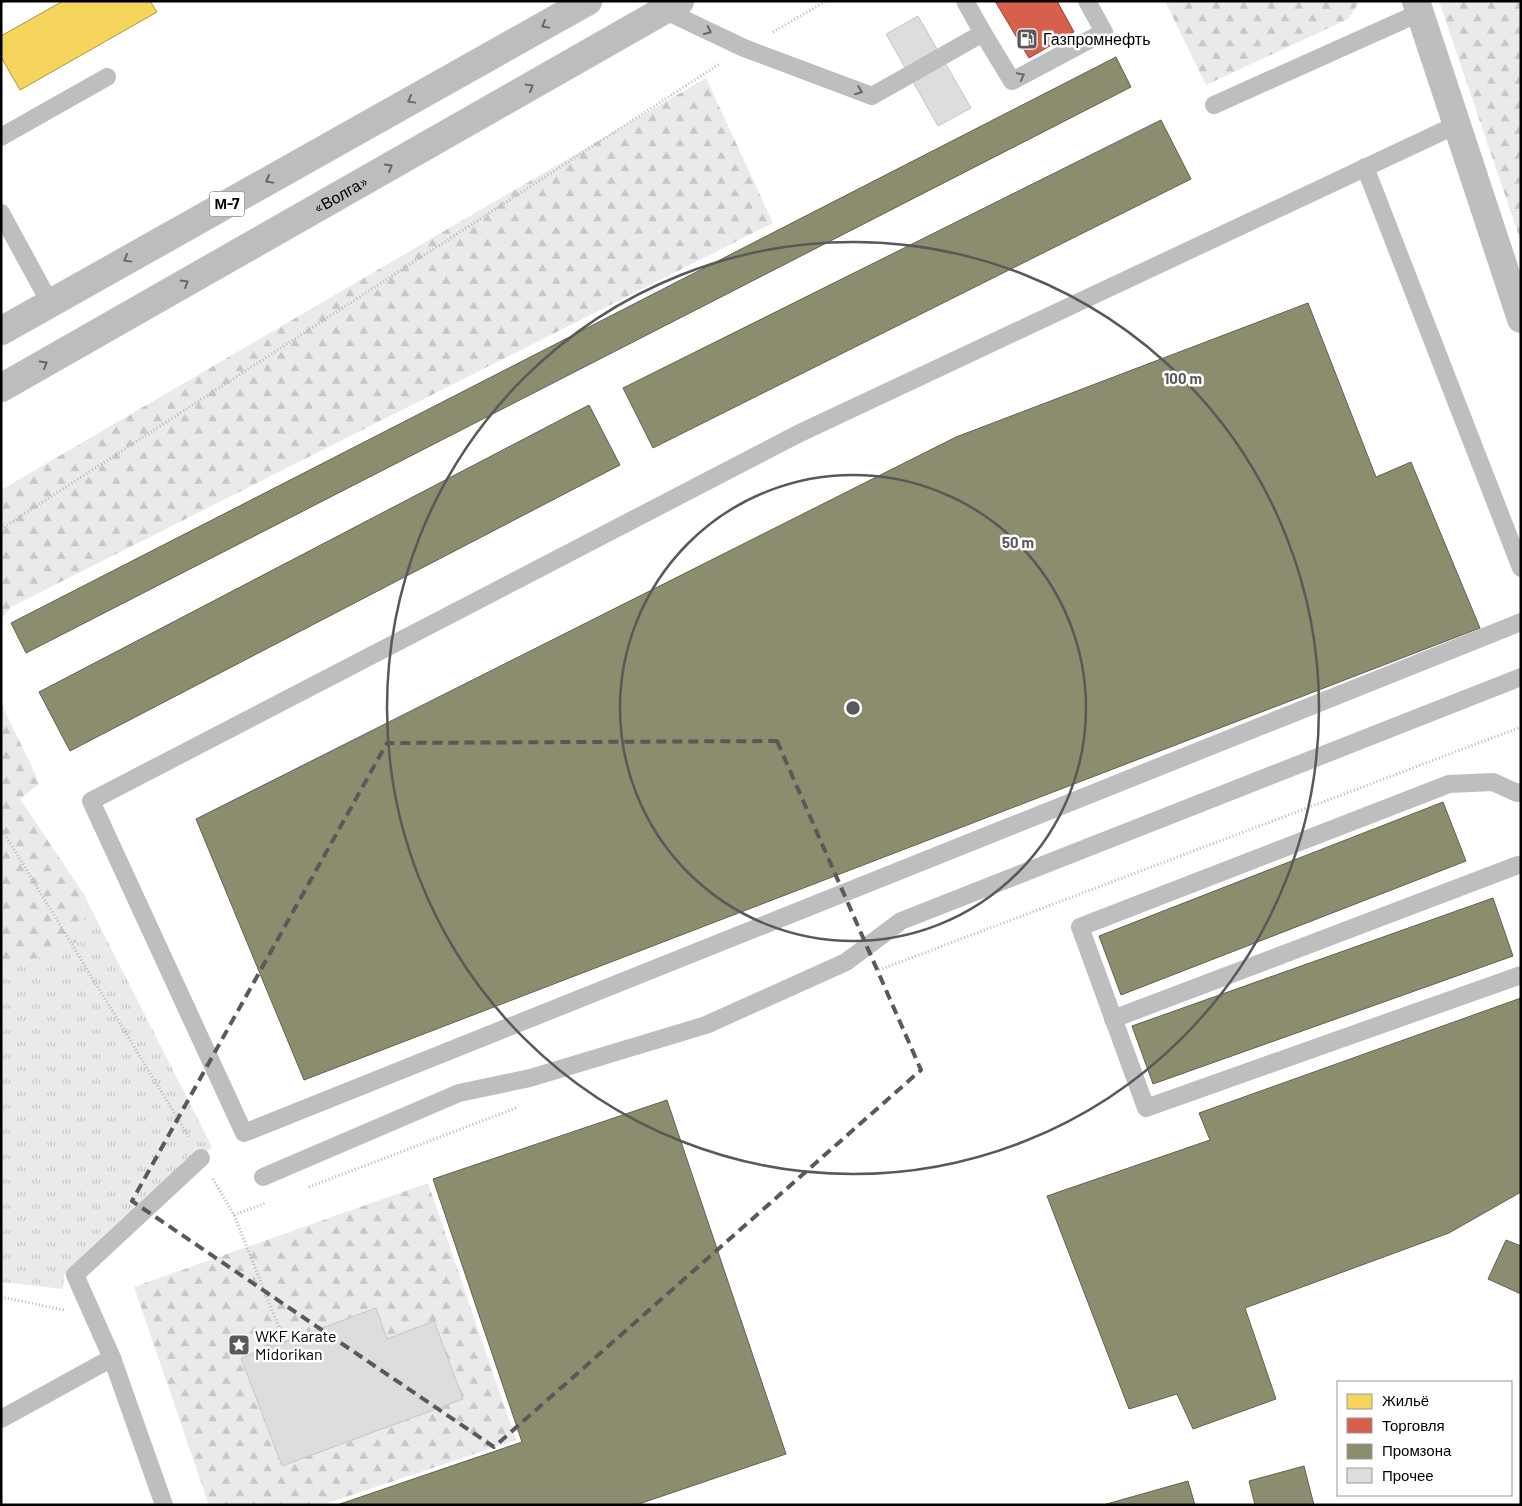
<svg xmlns="http://www.w3.org/2000/svg" width="1522" height="1506" font-family="Barlow,sans-serif">
<style>
.grass{fill:url(#grass-tufts)}
.forest{fill:url(#forest-firs);fill-rule:evenodd}
.homes{fill:#f6d55c;stroke:#ac9540}
.shops{fill:#d6604d;stroke:#964336}
.industry{fill:#8c8c6e;stroke:#62624d}
.building{fill:#ddd;stroke:#c5c5c5}
.lines{fill:none;stroke-linecap:round;stroke-linejoin:round}
.trunk-casing{stroke:#dbdbdb;stroke-width:29}
.path{stroke:#b8b8b8;stroke-width:3;stroke-dasharray:1 2.5;stroke-linecap:butt}
.service{stroke:#bebebe;stroke-width:18}
.minor{stroke:#bebebe;stroke-width:28}
.trunk{stroke:#bdbdbd;stroke-width:28}
.oneway{stroke:#686868}
.marked{fill:none;stroke:#595959;stroke-width:4;stroke-dasharray:10 6;stroke-linejoin:round}
.ring{fill:none;stroke:#595959;stroke-width:2.5}
.labels{text-anchor:middle;stroke-width:5;stroke-linejoin:round;paint-order:stroke}
.shield{fill:#fff;stroke:#4c4c4c;stroke-width:1}
.shield-label{font-size:15px;font-weight:bold;fill:#000}
.poi-label{font-size:16px;fill:#000;stroke:#fff;text-anchor:start}
.street-label{font-size:16px;fill:#000;stroke:#fff}
.centre{fill:#595959;stroke:#fff;stroke-width:2.5}
.ring-label{font-size:15px;text-anchor:middle;font-weight:bold;fill:#595959;stroke:#fff;stroke-width:5;stroke-linejoin:round;paint-order:stroke}
</style>
<defs>
<pattern id="grass-tufts" width="24" height="20" patternUnits="userSpaceOnUse" patternTransform="scale(1.25)"><rect width="24" height="20" fill="#eaeaea"/><path d="M3 7l-1-3M5 7V3M7 7l1-3M15 17l-1-3M17 17v-4M19 17l1-3" fill="none" stroke="#c7c7c7"/></pattern>
<pattern id="forest-firs" width="22" height="20" patternUnits="userSpaceOnUse" patternTransform="scale(1.25)"><rect width="22" height="20" fill="#eaeaea"/><path d="M5 1l3.5 6h-7zM16 11l3.5 6h-7z" fill="#c7c7c7"/></pattern>
</defs>
<rect width="100%" height="100%" fill="#fff"/>
<!-- grass -->
<polygon class="grass" points="83,893 212,1147 64,1275 63,1289 1,1282 1,972 84,939"/>
<!-- forest -->
<g class="forest">
<polygon points="1165,1 1360,1 1348,19 1206,85"/>
<polygon points="1439,1 1521,1 1521,242"/>
<polygon points="706,78 773,223 11,607 1,620 1,490"/>
<polygon points="1,703 31,765 39,784 20,799 83,893 84,939 1,972"/>
<path d="M 428,1183 L 516,1440 L 322,1505 L 209,1505 L 134,1287 ZM 376,1308 L 387,1339 L 434,1321 L 463,1399 L 282,1466 L 241,1358 Z"/>
</g>
<!-- homes -->
<polygon class="homes" points="63,1 150,1 157,12 20,90 1,57 1,36"/>
<!-- shops -->
<polygon class="shops" points="995,1 1057,1 1074,32 1029,58"/>
<!-- industry -->
<g class="industry">
<polygon points="1116,57 1131,87 26,653 11,623"/>
<polygon points="1161,120 1191,179 653,448 623,388"/>
<polygon points="1308,303 1376,477 1411,462 1480,628 304,1080 196,819 956,437"/>
<polygon points="589,405 620,465 70,751 39,692"/>
<polygon points="1443,802 1466,861 1121,995 1099,936"/>
<polygon points="1493,898 1513,956 1153,1084 1132,1026"/>
<polygon points="1521,998 1521,1192 1449,1233 1245,1308 1276,1399 1193,1429 1177,1394 1129,1409 1047,1196 1210,1140 1199,1113"/>
<polygon points="667,1100 786,1454 636,1505 337,1505 522,1442 433,1179"/>
<polygon points="1506,1240 1521,1246 1521,1294 1488,1279"/>
<polygon points="1304,1466 1314,1505 1255,1505 1249,1481"/>
<polygon points="1188,1481 1195,1505 1103,1505"/>
</g>
<!-- building -->
<g class="building">
<polygon points="918,16 971,108 938,126 886,34"/>
<polygon points="376,1308 387,1339 434,1321 463,1399 282,1466 241,1358"/>
</g>
<g class="lines">
<!-- trunk casing -->
<g class="trunk-casing">
<g id="trunk">
<polyline points="1,331 588,1"/>
<path id="s1" d="M 1,388 L 680,1"/>
</g>
</g>
<!-- path -->
<g class="path">
<polyline points="773,32 826,1"/>
<polyline points="1,529 721,63"/>
<polyline points="1,828 189,1137"/>
<polyline points="879,970 1521,727"/>
<polyline points="213,1179 234,1215 285,1342"/>
<polyline points="309,1187 516,1108"/>
<polyline points="234,1215 266,1203"/>
<polyline points="1,1297 64,1310"/>
</g>
<!-- service -->
<g class="service">
<polyline points="664,10 744,48 872,96 983,33 965,1"/>
<polyline points="983,33 1012,81 1104,32 1087,1"/>
<polyline points="1214,105 1419,13"/>
<polyline points="1456,125 800,433 91,801 244,1133 1521,622"/>
<polyline points="1,137 107,77"/>
<polyline points="1365,167 1521,568"/>
<polyline points="1,213 50,303"/>
<polyline points="1521,792 1517,793 1493,782 1449,784 1080,927 1146,1108 1521,975"/>
<polyline points="1113,1019 1518,865"/>
<polyline points="263,1177 459,1093 530,1078 706,1025 846,962 901,921 1521,677"/>
<polyline points="1,1419 112,1358"/>
<polyline points="164,1505 112,1358 75,1275 201,1158"/>
</g>
<!-- minor -->
<polyline class="minor" points="1416,1 1521,319"/>
<!-- trunk -->
<use href="#trunk" class="trunk"/>
</g>
<!-- one-way arrows -->
<defs><path id="oneway-chevron" d="M-2-3.5L2.5 0L-2 3.5" fill="none" stroke-width="1.6" stroke-linecap="round" stroke-linejoin="round" transform="scale(1.25)"/></defs>
<g class="oneway">
<use href="#oneway-chevron" transform="translate(545 25) rotate(151)"/>
<use href="#oneway-chevron" transform="translate(708 31) rotate(25)"/>
<use href="#oneway-chevron" transform="translate(1021 76) rotate(-28)"/>
<use href="#oneway-chevron" transform="translate(530 87) rotate(-30)"/>
<use href="#oneway-chevron" transform="translate(859 91) rotate(20)"/>
<use href="#oneway-chevron" transform="translate(411 100) rotate(151)"/>
<use href="#oneway-chevron" transform="translate(389 167) rotate(-30)"/>
<use href="#oneway-chevron" transform="translate(269 180) rotate(151)"/>
<use href="#oneway-chevron" transform="translate(127 259) rotate(151)"/>
<use href="#oneway-chevron" transform="translate(185 283) rotate(-30)"/>
<use href="#oneway-chevron" transform="translate(44 364) rotate(-30)"/>
</g>
<!-- marked area -->
<path class="marked" d="M 777,741 L 921,1070 L 494,1447 L 132,1201 L 387,743 Z"/>
<!-- distance rings -->
<g class="ring">
<circle cx="853" cy="708" r="233"/>
<circle cx="853" cy="708" r="466"/>
</g>
<!-- icons -->
<defs>
<g id="fuel-square" transform="scale(1.125)"><rect x="-9" y="-9" width="18" height="18" rx="4" fill="#595959" stroke="#fff"/><path d="M-5.5-6h7V0h2V4h1.3V-2.5L3-4.5l.8-.8L6-3V5H2.5V1h-1V6h-7ZM-4.2-4.7v3.2H.2V-4.7Z" fill="#fff"/></g>
<g id="sight-square" transform="scale(1.125)"><rect x="-9" y="-9" width="18" height="18" rx="4" fill="#595959" stroke="#fff"/><path d="M0-6L1.8-2.2L6-1.7L2.9 1.2L3.7 5.4L0 3.3L-3.7 5.4L-2.9 1.2L-6-1.7L-1.8-2.2Z" fill="#fff"/></g>
</defs>
<g fill-rule="evenodd">
<use href="#fuel-square" x="1027" y="39"/>
<use href="#sight-square" x="239" y="1345"/>
</g>
<g class="labels">
<!-- shield labels -->
<rect class="shield" x="209.5" y="191.5" width="35" height="25" rx="4"/>
<g class="shield-label">
<text x="227" y="209">М-7</text>
</g>
<!-- poi labels -->
<g class="poi-label">
<text x="1043" y="45">Газпромнефть</text>
<text x="255" y="1342">WKF Karate<tspan x="255" dy="18">Midorikan</tspan></text>
</g>
<!-- street labels -->
<g class="street-label">
<text dy="6" stroke="none"><textPath href="#s1" startOffset="391">«Волга»</textPath></text>
</g>
</g>
<circle cx="853" cy="708" r="8" class="centre"/>
<g class="ring-label">
<text x="1183" y="384">100 m</text>
<text x="1018" y="548">50 m</text>
</g>
<!-- border -->
<rect width="1522" height="1506" fill="none" stroke="#000000" stroke-width="5"/>
<!-- legend -->
<rect x="1337" y="1381" width="175" height="115" fill="#ffffff" stroke="#999999"/>
<rect x="1347" y="1394" width="25" height="15" fill="#f6d55c" stroke="#999999"/>
<text x="1382" y="1406" font-size="15" fill="#000000">Жильё</text>
<rect x="1347" y="1418" width="25" height="15" fill="#d6604d" stroke="#999999"/>
<text x="1382" y="1431" font-size="15" fill="#000000">Торговля</text>
<rect x="1347" y="1444" width="25" height="15" fill="#8c8c6e" stroke="#999999"/>
<text x="1382" y="1456" font-size="15" fill="#000000">Промзона</text>
<rect x="1347" y="1468" width="25" height="15" fill="#dddddd" stroke="#999999"/>
<text x="1382" y="1481" font-size="15" fill="#000000">Прочее</text>
</svg>
